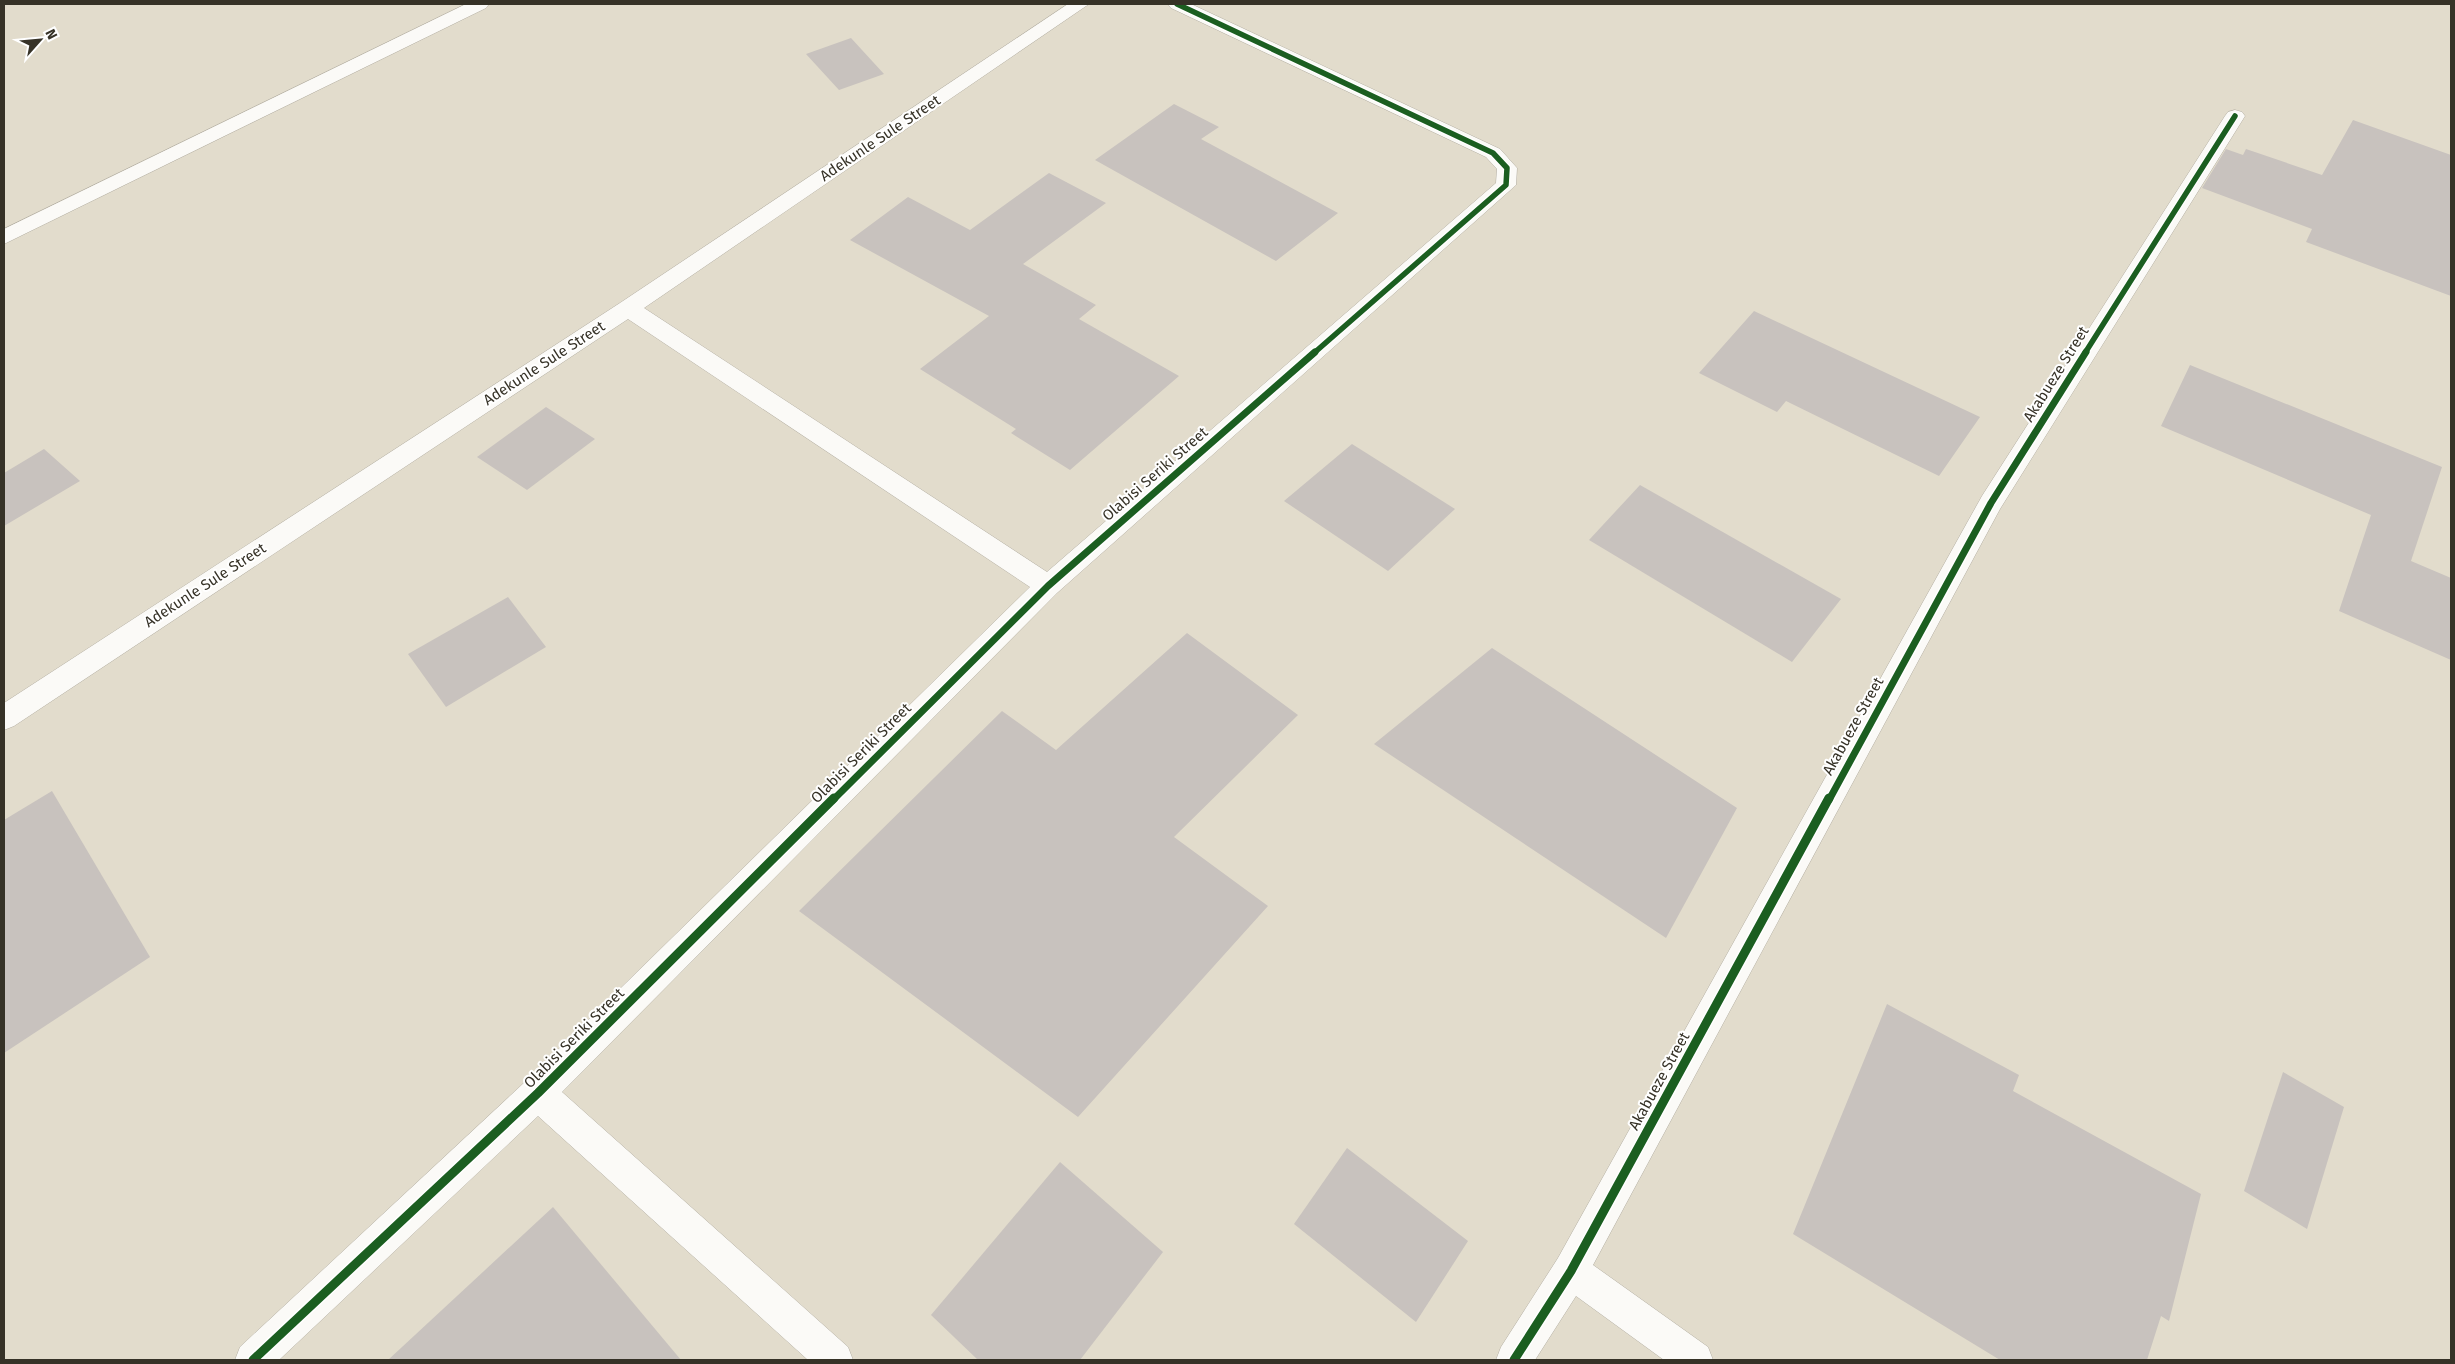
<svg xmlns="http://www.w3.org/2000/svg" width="2455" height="1364" font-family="'Fira Sans',sans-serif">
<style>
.building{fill:#c8c2be}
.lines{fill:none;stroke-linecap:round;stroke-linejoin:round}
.street-casing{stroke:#b3aea2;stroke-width:1}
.street{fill:#fbfaf7;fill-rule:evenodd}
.cycleway-far2-casing{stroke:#fff;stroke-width:8}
.cycleway-far1-casing{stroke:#fff;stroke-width:10}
.cycleway-casing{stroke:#fff;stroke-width:12}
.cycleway-far2{stroke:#1b5e20;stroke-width:5.5}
.cycleway-far1{stroke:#1b5e20;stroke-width:7}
.cycleway{stroke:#1b5e20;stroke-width:9}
.labels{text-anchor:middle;stroke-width:4;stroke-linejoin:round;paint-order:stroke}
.street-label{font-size:15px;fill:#363227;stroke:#fff}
</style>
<rect width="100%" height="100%" fill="#e2dccc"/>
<!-- building -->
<g class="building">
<polygon points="851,38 884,74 839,90 806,54"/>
<polygon points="1174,104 1219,127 1201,139 1338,213 1276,261 1095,160"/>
<polygon points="2353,120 2451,155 2451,296 2306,242 2312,229 2202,188 2226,149 2243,155 2246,149 2322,175"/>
<polygon points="1049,173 1106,203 1023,264 1096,305 1079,319 1179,376 1070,470 1011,433 1016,429 920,369 989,316 850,240 908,197 970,230"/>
<polygon points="1754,311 1980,417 1939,476 1786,401 1777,412 1699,373"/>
<polygon points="2190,365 2442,467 2411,561 2451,578 2451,660 2339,611 2371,515 2161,426"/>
<polygon points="546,407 595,439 527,490 477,457"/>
<polygon points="1352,444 1455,509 1388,571 1284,501"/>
<polygon points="44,449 80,481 4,526 4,473"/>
<polygon points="1640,485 1841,599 1792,662 1589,540"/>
<polygon points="508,597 546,647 446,707 408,654"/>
<polygon points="1187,633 1298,715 1174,837 1268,906 1078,1117 799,911 1002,711 1056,750"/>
<polygon points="1492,648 1737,808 1666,938 1374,744"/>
<polygon points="52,791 150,957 4,1053 4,820"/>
<polygon points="1887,1004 2019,1075 2013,1091 2201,1194 2169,1321 2161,1316 2147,1360 2000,1360 1793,1234"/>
<polygon points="2283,1072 2344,1107 2307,1229 2244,1191"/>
<polygon points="1347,1148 1468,1241 1416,1322 1294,1224"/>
<polygon points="1060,1162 1163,1252 1080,1360 978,1360 931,1315"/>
<polygon points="553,1207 681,1360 388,1360"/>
</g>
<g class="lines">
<!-- street casing -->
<g class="street-casing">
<g id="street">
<polygon points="466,4 489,4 486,8 4,244 4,229"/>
<polygon points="1068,4 1089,4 644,308 1047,572 1496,183 1497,169 1486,157 1171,8 1168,4 1191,4 1500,149 1517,168 1516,185 1057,593 562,1092 848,1347 853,1360 808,1360 538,1116 279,1360 235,1360 240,1347 526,1081 1030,587 628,319 14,726 4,730 4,703 620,303"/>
<polygon points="2235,110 2242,112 2245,116 2000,509 1593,1265 1708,1347 1713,1360 1664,1360 1576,1296 1535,1360 1496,1360 1501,1347 1558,1258 1982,496 2225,116 2228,112"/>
</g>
</g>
<!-- street -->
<use href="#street" class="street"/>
<!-- cycleway-far2 casing -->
<g class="cycleway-far2-casing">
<g id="cycleway-far2">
<polyline points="1177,4 1493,153 1507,168 1506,185 1314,353"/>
<polyline points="2085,353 2235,116"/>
</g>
</g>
<!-- cycleway-far1 casing -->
<g class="cycleway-far1-casing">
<g id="cycleway-far1">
<polyline points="833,800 1048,586 1315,352"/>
<polyline points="1829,800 1991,503 2086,352"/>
</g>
</g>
<!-- cycleway casing -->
<g class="cycleway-casing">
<g id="cycleway">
<polyline points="253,1360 538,1093 834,798"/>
<polyline points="1514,1360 1571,1271 1829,798"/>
</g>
</g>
<!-- cycleway-far2 -->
<use href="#cycleway-far2" class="cycleway-far2"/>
<!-- cycleway-far1 -->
<use href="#cycleway-far1" class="cycleway-far1"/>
<!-- cycleway -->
<use href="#cycleway" class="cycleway"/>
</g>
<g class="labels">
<!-- street labels -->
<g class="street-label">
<text transform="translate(880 138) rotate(-34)" y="5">Adekunle Sule Street</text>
<text transform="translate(544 363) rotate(-33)" y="5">Adekunle Sule Street</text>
<text transform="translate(2056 374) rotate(-58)" y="5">Akabueze Street</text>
<text transform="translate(1155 474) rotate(-41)" y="5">Olabisi Seriki Street</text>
<text transform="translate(205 585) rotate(-33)" y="5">Adekunle Sule Street</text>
<text transform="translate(1853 726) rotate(-61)" y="5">Akabueze Street</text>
<text transform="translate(861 753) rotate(-45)" y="5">Olabisi Seriki Street</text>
<text transform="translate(574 1038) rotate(-45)" y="5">Olabisi Seriki Street</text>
<text transform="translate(1659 1081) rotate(-61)" y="5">Akabueze Street</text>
</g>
</g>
<!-- border -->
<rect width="2455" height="1364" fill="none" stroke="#363227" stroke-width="10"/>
<!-- north arrow -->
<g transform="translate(40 40) rotate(63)" stroke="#ffffff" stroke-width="4" paint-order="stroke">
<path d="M0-4L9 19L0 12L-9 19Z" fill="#363227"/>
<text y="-8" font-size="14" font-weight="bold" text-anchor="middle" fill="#363227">N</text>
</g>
</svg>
